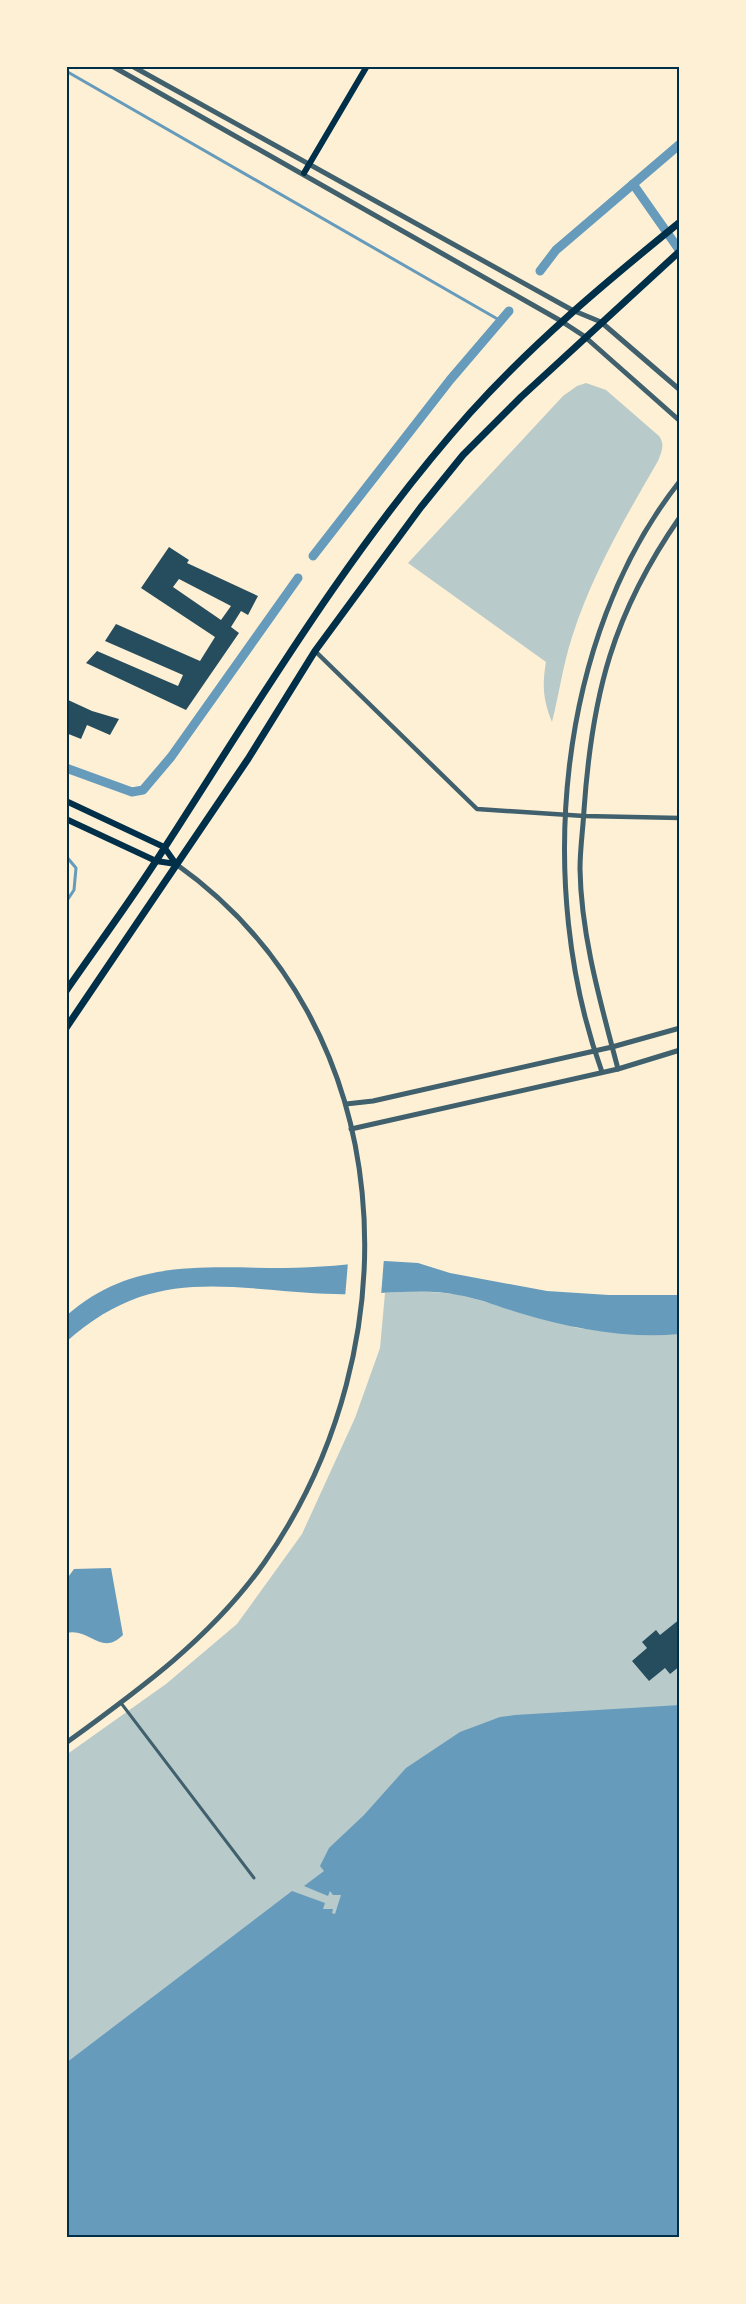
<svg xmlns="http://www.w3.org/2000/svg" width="746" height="2304" font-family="'Source Serif 4',serif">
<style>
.green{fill:#b9caca}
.water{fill:#669bbc}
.pier{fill:#fdf0d5}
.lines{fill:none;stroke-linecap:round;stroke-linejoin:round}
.stream{stroke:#669bbc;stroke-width:3}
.canal{stroke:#669bbc;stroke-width:9}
.building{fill:#264d5e;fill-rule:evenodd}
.pedestrian{stroke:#3f606c;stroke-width:3}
.minor{stroke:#3f606c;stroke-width:4.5}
.tertiary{stroke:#3f606c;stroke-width:5}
.secondary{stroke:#003049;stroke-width:6}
.primary{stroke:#003049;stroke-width:7}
.neatline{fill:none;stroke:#003049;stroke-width:2}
</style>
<rect width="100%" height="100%" fill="#fdf0d5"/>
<!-- green -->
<g class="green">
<path d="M 586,383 L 606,390 L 659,436 C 665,444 662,451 658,461 C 625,518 592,574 572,637 C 563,665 559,694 552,722 C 543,700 542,685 546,662 L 408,563 L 563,396 L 577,386 Z"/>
<polygon points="417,1291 457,1294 577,1328 640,1335 680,1334 680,1765 66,2163 66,1755 166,1684 237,1624 302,1534 355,1418 380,1348 385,1293"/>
</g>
<!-- water -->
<g class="water">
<path d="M 385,1261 L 418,1263 L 450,1273 L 547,1291 L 609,1295 L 680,1295 L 680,1334 C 629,1339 573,1329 523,1314 C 502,1308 481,1299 458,1295 C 418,1287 377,1296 336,1294 C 230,1291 155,1262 66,1342 L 66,1316 C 131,1258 204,1268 284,1268 C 317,1268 351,1264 385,1261 Z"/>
<path d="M 111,1568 L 123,1635 C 101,1657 90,1627 66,1633 L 66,1580 L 74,1569 Z"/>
<polygon points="680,1705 680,2238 66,2238 66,2063 292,1891 325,1903 323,1909 333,1909 332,1913 335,1914 341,1895 333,1895 330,1891 328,1896 304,1886 324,1871 320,1866 329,1848 364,1815 406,1768 460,1732 500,1717 515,1715"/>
</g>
<!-- pier -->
<polygon class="pier" points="384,1258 381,1296 345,1298 348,1262"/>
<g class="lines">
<!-- stream -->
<g class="stream">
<polyline points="66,71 501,321"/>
<polyline points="66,856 76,868 74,890 66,902"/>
</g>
<!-- canal -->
<g class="canal">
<polyline points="633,184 680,251"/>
<polyline points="540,271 556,250 680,144"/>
<polyline points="313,556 450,380 509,311"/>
<polyline points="66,768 132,792 143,790 171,757 298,578"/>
</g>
</g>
<!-- building -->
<g class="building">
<path d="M 169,547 L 189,560 L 187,563 L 258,596 L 248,615 L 241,611 L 231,627 L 239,633 L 186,710 L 86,663 L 97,651 L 178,686 L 183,675 L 105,641 L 116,624 L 200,661 L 215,637 L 141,588 ZM 179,579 L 231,606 L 221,620 L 173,587 Z"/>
<polygon points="66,699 92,711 119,719 110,735 87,725 81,739 66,733"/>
<polygon points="680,1619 680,1666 670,1674 665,1668 649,1681 632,1661 647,1648 642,1642 656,1630 660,1635"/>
</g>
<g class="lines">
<!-- pedestrian -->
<polyline class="pedestrian" points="121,1703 254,1878"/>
<!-- minor -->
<polyline class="minor" points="315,651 477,809 584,816 680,818"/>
<!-- tertiary -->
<g class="tertiary">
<polyline points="112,66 561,321 584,336 680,421"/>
<polyline points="132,66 572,310 601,322 680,390"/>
<path d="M 618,1069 C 601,1004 581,936 580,869 C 580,849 583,829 584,810 C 592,694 613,613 680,517"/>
<path d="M 602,1072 C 535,888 556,637 680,481"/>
<polyline points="346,1104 373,1101 612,1047 680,1028"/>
<polyline points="351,1129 618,1069 680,1050"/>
<path d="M 66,1743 C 139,1690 211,1638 264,1563 C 416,1346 403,1025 176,864"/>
</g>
<!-- secondary -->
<g class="secondary">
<polyline points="304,173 367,66"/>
<polyline points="66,801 164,847 176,864"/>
<polyline points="66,819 156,861 176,864"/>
</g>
<!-- primary -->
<g class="primary">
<path d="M 66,991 C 95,949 126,907 154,864 C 254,710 347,551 470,413 C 534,342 606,282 680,222"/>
<polyline points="66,1028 248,759 315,651 421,507 463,455 521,397 680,251"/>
</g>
</g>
<!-- border -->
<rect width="746" height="2304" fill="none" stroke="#fdf0d5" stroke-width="135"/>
<rect x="68" y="68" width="610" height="2168" class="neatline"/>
</svg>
